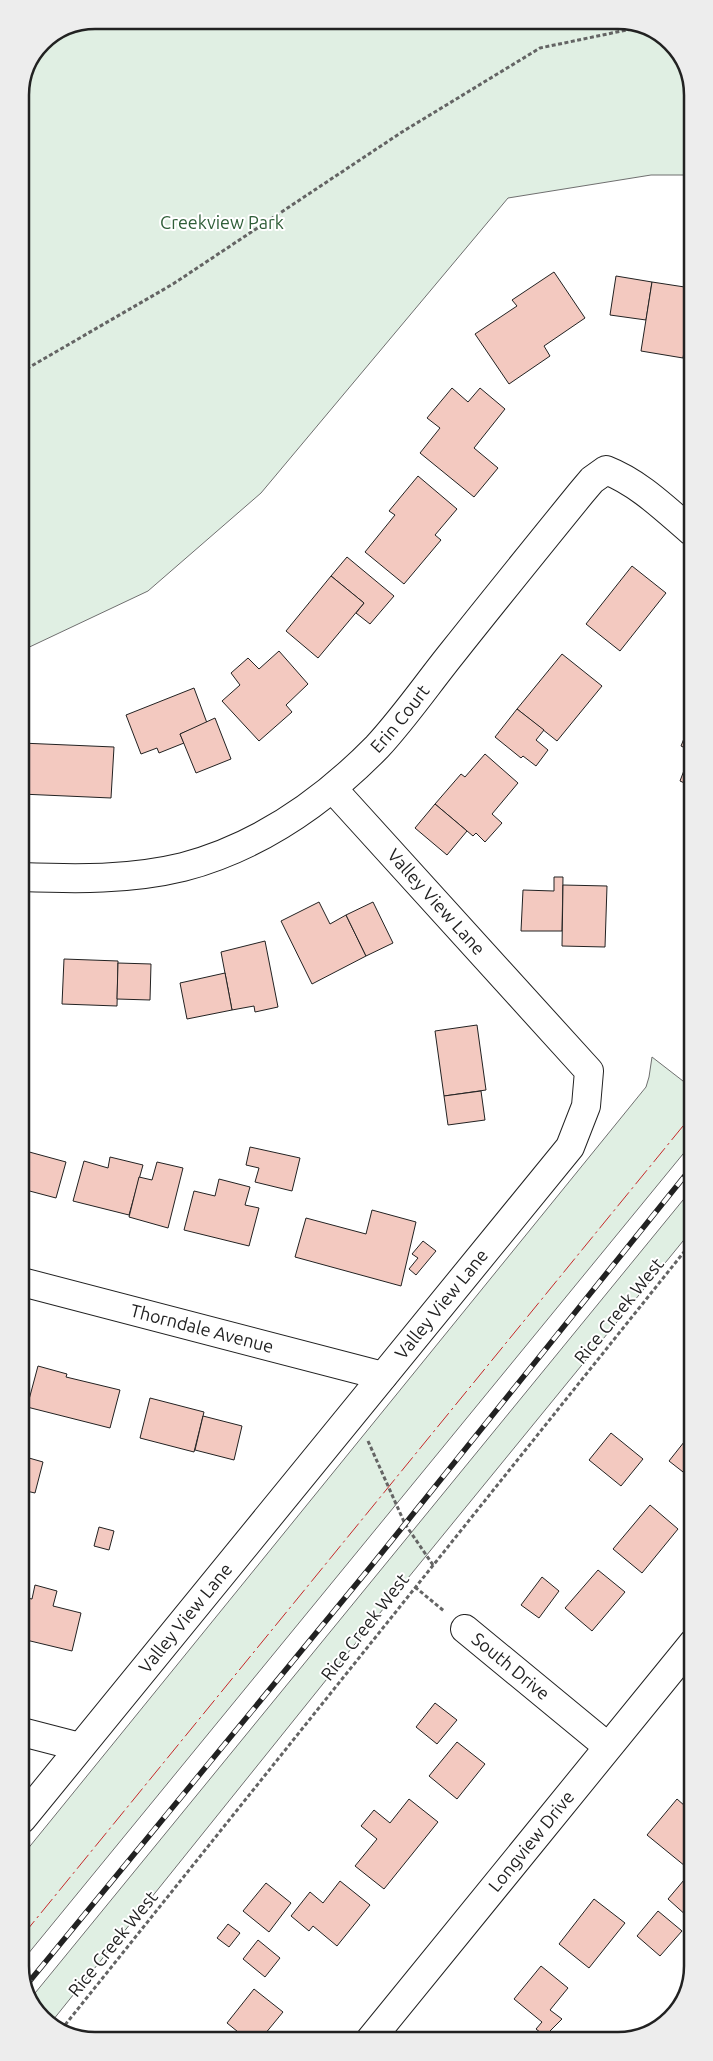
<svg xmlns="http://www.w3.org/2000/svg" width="713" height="2061" font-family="Ubuntu,sans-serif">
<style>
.green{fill:#e0efe3;stroke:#6f6f6f}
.building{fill:#f3c9c0;stroke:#222}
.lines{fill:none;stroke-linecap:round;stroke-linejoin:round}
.minor-casing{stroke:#222;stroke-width:30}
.path{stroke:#646464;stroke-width:3;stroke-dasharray:4 2.5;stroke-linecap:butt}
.minor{stroke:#fff;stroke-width:28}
.rail-casing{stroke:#222;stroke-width:5.5}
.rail{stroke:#fff;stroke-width:4;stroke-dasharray:11;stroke-linecap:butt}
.power{stroke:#c62828;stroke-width:1;stroke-dasharray:18 4 2.5 4;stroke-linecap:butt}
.labels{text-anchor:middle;stroke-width:4;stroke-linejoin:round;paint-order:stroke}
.park-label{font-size:18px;fill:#2f5e38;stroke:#fff}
.street-label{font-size:18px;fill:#222;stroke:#fff}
.rim{fill:none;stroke:#222;stroke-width:2.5}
</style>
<rect width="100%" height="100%" fill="#fff"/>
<!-- green -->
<g class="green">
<polygon points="94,20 624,20 667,38 690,75 691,175 651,175 508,198 261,493 148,591 21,651 20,90 42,42"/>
<polygon points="652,1057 692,1088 692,1143 23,1960 22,1856 646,1087 649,1077"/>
<polygon points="692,1189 692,1230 408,1578 49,2025 31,1998"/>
</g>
<!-- building -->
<g class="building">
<polygon points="554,272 585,318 544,346 550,356 509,384 475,334 517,306 512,300"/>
<polygon points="616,276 652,282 646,320 610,315"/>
<polygon points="652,282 691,288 691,309 683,358 641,351"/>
<polygon points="452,388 468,402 480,388 505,409 474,448 498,468 474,497 420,453 440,428 427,418"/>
<polygon points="418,476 457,509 435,535 441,540 404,584 365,552 395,515 389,511"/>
<polygon points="347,557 394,596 370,624 356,613 364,603 331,576"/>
<polygon points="632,566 666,593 620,651 586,624"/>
<polygon points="331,576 364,603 318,658 286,631"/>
<polygon points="279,651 308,684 286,705 292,712 259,741 222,701 240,685 231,673 248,658 259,669"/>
<polygon points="562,654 602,686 557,741 517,709"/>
<polygon points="194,688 207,723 180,734 184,743 159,753 157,748 141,754 126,715"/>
<polygon points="517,709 544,730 536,740 548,750 536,766 523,756 521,758 495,737"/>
<polygon points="215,718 231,759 196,773 180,734"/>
<polygon points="691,721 691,751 681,746"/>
<polygon points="21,743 114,747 111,798 21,794"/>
<polygon points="691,752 691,786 680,781"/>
<polygon points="485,754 518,783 492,814 502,823 485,842 476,833 473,836 435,804 461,774 465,777"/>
<polygon points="435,804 467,831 447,855 415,828"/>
<polygon points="554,877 563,877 562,931 521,931 523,890 554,891"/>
<polygon points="563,885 607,886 605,947 562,946"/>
<polygon points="319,902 330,924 346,915 366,956 312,984 281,921"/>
<polygon points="373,902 393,943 366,956 346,915"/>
<polygon points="265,941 278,1007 255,1012 254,1006 232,1010 221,952"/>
<polygon points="64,959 118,961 117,1006 62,1004"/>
<polygon points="118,963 151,964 150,1000 117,999"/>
<polygon points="225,973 232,1010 187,1019 180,983"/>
<polygon points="477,1025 486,1090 444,1096 435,1031"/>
<polygon points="481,1091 485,1120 448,1125 444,1096"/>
<polygon points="250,1147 300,1158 292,1191 255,1182 259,1168 246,1165"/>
<polygon points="22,1150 66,1162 56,1198 22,1189"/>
<polygon points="110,1157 143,1165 129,1215 73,1201 84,1161 108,1168"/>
<polygon points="157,1162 183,1168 168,1228 129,1217 139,1177 152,1180"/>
<polygon points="219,1179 250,1187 245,1205 259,1208 249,1246 184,1230 194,1191 215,1196"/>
<polygon points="372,1210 416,1222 401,1286 295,1257 306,1218 366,1234"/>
<polygon points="423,1241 436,1251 416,1275 409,1269 418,1258 412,1254"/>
<polygon points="38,1366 67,1374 66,1377 120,1390 110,1428 27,1407"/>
<polygon points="150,1398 204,1412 194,1452 140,1438"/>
<polygon points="203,1416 242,1426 234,1460 195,1450"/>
<polygon points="692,1432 692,1479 669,1461"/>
<polygon points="611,1433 643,1459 621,1486 589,1460"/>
<polygon points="22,1456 43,1462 35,1493 22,1490"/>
<polygon points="650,1505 678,1529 642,1573 613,1549"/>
<polygon points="99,1527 114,1531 109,1550 94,1546"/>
<polygon points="598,1570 625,1592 592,1631 565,1608"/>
<polygon points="542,1577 559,1591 539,1618 521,1605"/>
<polygon points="35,1585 57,1591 53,1606 81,1613 72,1651 22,1639 22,1597 32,1599"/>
<polygon points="435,1703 457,1720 437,1744 416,1727"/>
<polygon points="457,1742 485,1764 457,1799 429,1776"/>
<polygon points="409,1799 438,1822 384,1889 355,1866 377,1839 361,1826 374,1810 390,1823"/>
<polygon points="677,1799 693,1813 693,1838 689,1842 693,1846 693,1857 685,1866 647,1835"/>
<polygon points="684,1880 693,1888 693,1911 688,1917 668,1899"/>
<polygon points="340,1881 370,1905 337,1946 313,1926 309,1931 291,1916 310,1892 323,1903"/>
<polygon points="266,1883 291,1903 269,1932 243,1911"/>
<polygon points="594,1899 625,1923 589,1968 559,1944"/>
<polygon points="658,1911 682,1931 660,1956 637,1936"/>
<polygon points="228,1924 240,1933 229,1947 217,1938"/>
<polygon points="258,1940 280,1958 265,1977 243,1959"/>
<polygon points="541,1966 568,1988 550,2010 562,2019 545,2036 536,2029 542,2022 514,1999"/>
<polygon points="254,1989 283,2012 260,2040 248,2040 227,2023"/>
</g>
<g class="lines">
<!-- minor casing -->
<g class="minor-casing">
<g id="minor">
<path id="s1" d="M 21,877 C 76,879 130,880 183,867 C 259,847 323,802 377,747 C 404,718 428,683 453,652 C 495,599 538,546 581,493 L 592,480 L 606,470 C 639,483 664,508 691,531"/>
<path id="s2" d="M 22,1282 L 383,1376"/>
<path id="s3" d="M 465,1629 L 607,1746"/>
<polyline points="22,1732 80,1747"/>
<path id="s4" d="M 22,1819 L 570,1147 L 586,1106 L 589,1071 L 333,789"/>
<path id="s5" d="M 370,2040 L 693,1643"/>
</g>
</g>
<!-- path -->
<g class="path">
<polyline points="21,372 173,284 402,132 540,48 641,27"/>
<polyline points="368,1441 405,1524 433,1565"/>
<polyline points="415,1587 444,1611"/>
<polyline points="61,2030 692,1242"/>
</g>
<!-- minor -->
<use href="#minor" class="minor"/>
<!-- rail casing -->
<g class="rail-casing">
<polyline id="rail" points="24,1988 372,1565 692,1167"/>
</g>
<!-- rail -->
<use href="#rail" class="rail"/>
<!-- power -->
<polyline class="power" points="23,1935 692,1115"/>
</g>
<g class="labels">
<!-- park labels -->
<g class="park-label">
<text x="222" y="229">Creekview Park</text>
</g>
<!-- street labels -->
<g class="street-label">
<text dy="6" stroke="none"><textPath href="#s1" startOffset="430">Erin Court</textPath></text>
<text transform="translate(436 902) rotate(48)" y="6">Valley View Lane</text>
<text dy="6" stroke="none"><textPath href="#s4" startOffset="664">Valley View Lane</textPath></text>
<text transform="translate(619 1311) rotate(-51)" y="6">Rice Creek West</text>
<text dy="6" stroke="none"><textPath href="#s2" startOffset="186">Thorndale Avenue</textPath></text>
<text dy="6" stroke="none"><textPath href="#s4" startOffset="259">Valley View Lane</textPath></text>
<text transform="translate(365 1627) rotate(-52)" y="6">Rice Creek West</text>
<text dy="6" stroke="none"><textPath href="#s3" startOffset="59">South Drive</textPath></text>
<text dy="6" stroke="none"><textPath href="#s5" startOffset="256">Longview Drive</textPath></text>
<text transform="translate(113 1944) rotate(-51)" y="6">Rice Creek West</text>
</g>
</g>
<!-- crop -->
<path d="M0 0H713V2061H0ZM95 29H618A66 66 0 0 1 684 95V1966A66 66 0 0 1 618 2032H95A66 66 0 0 1 29 1966V95A66 66 0 0 1 95 29Z" fill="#ededed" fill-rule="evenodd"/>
<path class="rim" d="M95 29H618A66 66 0 0 1 684 95V1966A66 66 0 0 1 618 2032H95A66 66 0 0 1 29 1966V95A66 66 0 0 1 95 29Z"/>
</svg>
